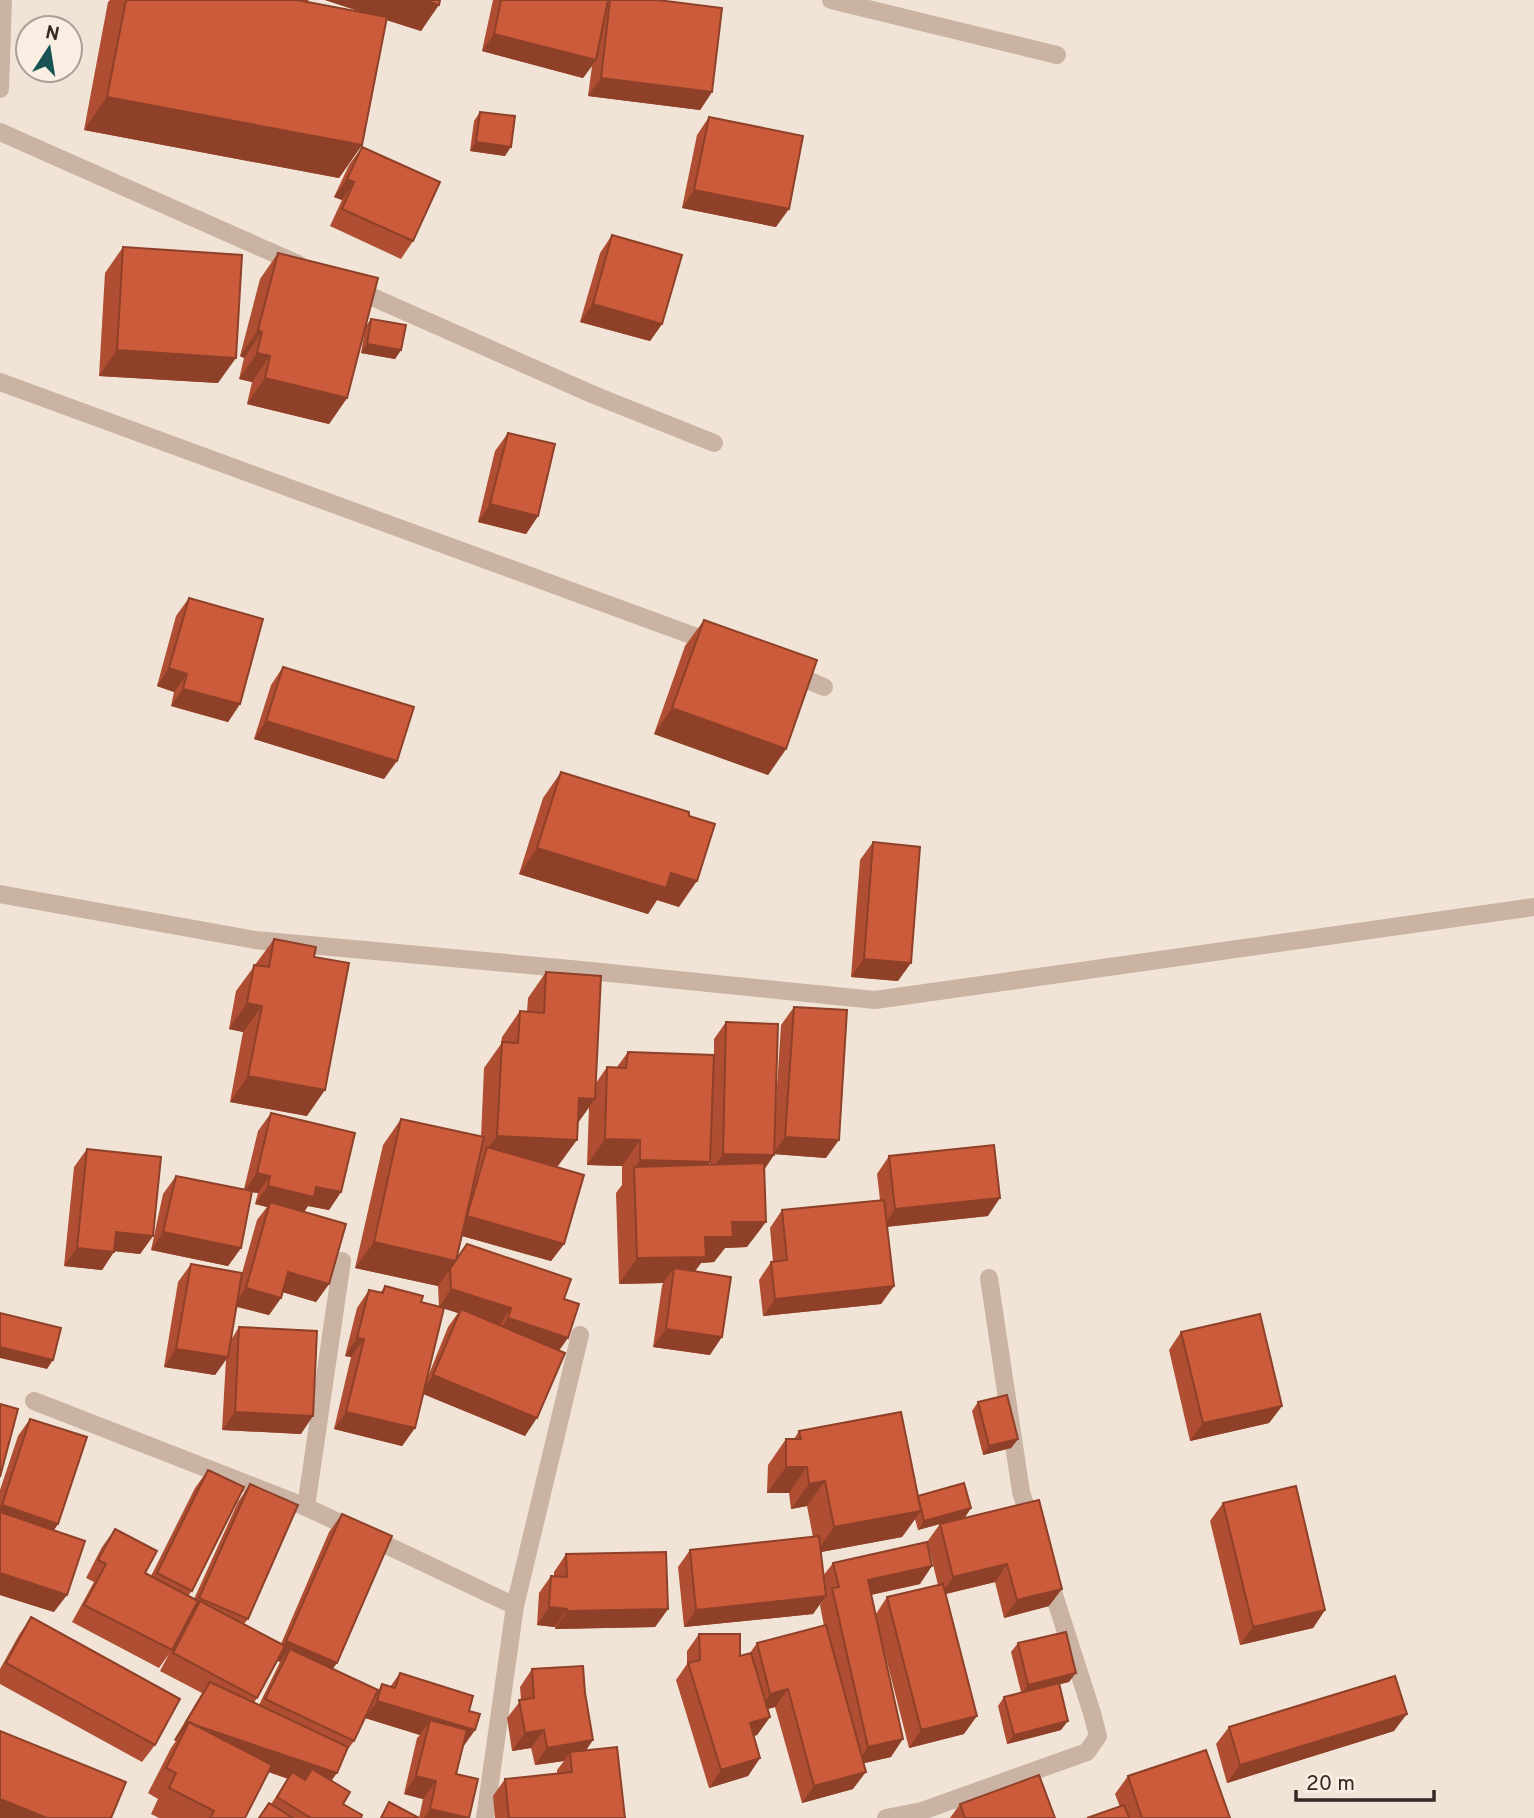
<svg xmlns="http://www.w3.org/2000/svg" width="1534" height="1818" font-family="Overpass,sans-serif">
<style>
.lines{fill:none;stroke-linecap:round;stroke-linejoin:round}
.street{stroke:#cab3a2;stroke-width:18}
.wall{fill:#af4e32;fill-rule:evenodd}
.shaded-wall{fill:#8e4029}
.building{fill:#cb5b3a;stroke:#8e4029;stroke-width:2}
</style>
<rect width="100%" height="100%" fill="#f1e4d6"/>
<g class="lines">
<!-- street -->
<g class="street">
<polyline points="831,0 1057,55"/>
<polyline points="0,89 3,0"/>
<polyline points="0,132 298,264"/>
<polyline points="352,288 594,395 714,443"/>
<polyline points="0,382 713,643"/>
<polyline points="788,672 824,687"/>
<polyline points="0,894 255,940 571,969 875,1000 1534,907"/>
<polyline points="989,1278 1021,1492 1032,1526"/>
<polyline points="34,1401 306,1507 515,1606"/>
<polyline points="306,1507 342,1261"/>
<polyline points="485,1818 515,1606 580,1335"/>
<polyline points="886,1818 922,1811 1087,1752 1098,1736 1092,1713 1048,1576"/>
</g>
</g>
<!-- wall -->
<g class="wall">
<polygon points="110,0 309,0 307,2 364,13 325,0 440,0 421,31 386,20 362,145 339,178 84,130 108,2"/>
<polygon points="493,0 658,0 712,92 700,110 588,96 592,66 583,78 482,51"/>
<polygon points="480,112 505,156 470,151 474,121"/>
<polygon points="709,117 776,227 682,208 697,135"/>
<polygon points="362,147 413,241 401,259 330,226 342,200 334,197 349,165"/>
<polygon points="612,235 662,324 650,341 580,322 600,253"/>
<polygon points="123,247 218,383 99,376 105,273"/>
<polygon points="278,253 365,327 371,319 401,350 395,359 361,353 365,329 347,398 329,424 247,404 252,382 239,379 244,358 240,356 260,279"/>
<polygon points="508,433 538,516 526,534 478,522 495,451"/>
<polygon points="189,598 240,704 228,722 171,706 174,692 157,686 176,616"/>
<polygon points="704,620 786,749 768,775 654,734 685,646"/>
<polygon points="283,667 384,779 254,739 271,685"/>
<polygon points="561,772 679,907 657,900 648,914 519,874 543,798"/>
<polygon points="873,842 898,981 851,977 860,860"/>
<polygon points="274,939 314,957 307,1116 230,1102 243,1032 229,1029 236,991"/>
<path d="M 546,972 L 596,1083 L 607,1067 L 617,1067 L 628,1052 L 714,1055 L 714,1039 L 726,1022 L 775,1118 L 781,1025 L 794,1007 L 826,1158 L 774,1154 L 764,1170 L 747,1247 L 725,1248 L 714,1262 L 701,1263 L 695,1271 L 710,1355 L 653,1347 L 662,1286 L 663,1283 L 619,1284 L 616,1193 L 622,1185 L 622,1166 L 587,1165 L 589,1107 L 578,1123 L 558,1166 L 551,1165 L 564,1244 L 551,1261 L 462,1236 L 457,1258 L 564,1299 L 559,1350 L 525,1436 L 423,1394 L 415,1428 L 402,1446 L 334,1429 L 351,1357 L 345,1356 L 357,1308 L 369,1290 L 381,1292 L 385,1286 L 421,1302 L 439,1307 L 438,1286 L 355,1268 L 383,1145 L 401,1119 L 481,1137 L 484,1068 L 501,1044 L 502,1037 L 520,1011 L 527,1012 L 528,998 ZM 712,1095 L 710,1165 L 708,1165 L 710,1162 ZM 443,1308 L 458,1313 L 448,1327 L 427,1379 Z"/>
<polygon points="271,1113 341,1192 329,1210 308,1206 304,1212 329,1284 316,1302 283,1292 281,1298 269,1315 236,1306 231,1340 239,1327 301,1434 222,1430 226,1359 215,1375 164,1367 178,1282 191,1264 242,1273 257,1220 267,1207 255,1204 258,1193 252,1192 241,1248 228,1266 151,1250 163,1194 176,1176 244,1189 258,1131"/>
<polygon points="87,1149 153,1236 140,1254 114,1251 102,1270 64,1266 74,1167"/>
<polygon points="889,1156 988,1216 887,1227 894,1286 881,1304 763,1316 759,1280 771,1262 773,1262 770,1228 782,1210 880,1200 877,1174"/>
<polygon points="1181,1332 1282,1406 1269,1423 1190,1441 1169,1350"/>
<polygon points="978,1402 1018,1439 1011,1448 983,1455 972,1411"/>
<polygon points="30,1419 58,1524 54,1530 54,1612 0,1595 0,1490 18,1436"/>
<path d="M 799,1431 L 918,1496 L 971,1508 L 965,1517 L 918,1530 L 915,1519 L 902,1537 L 821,1552 L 823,1576 L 833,1563 L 927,1542 L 940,1524 L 1039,1500 L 1049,1606 L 1004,1618 L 995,1582 L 946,1594 L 964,1734 L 909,1748 L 883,1646 L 891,1757 L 864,1763 L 853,1789 L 802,1803 L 775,1707 L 767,1709 L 770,1717 L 757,1735 L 754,1736 L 760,1758 L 748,1776 L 709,1788 L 676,1680 L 687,1664 L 687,1651 L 699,1634 L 740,1656 L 750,1653 L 757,1643 L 824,1626 L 820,1605 L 824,1598 L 813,1614 L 684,1627 L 678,1567 L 690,1550 L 813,1537 L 807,1506 L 791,1509 L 789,1493 L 767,1493 L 768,1465 L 786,1439 L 794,1439 ZM 928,1544 L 938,1585 L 887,1597 L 876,1614 L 871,1595 L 920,1584 Z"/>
<path d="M 208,1470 L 192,1591 L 188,1596 L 194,1599 L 238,1502 L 250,1484 L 248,1619 L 244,1624 L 281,1644 L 329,1532 L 342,1514 L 337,1663 L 332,1669 L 378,1691 L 382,1684 L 390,1687 L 400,1673 L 469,1711 L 475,1730 L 463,1747 L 456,1774 L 469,1818 L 419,1818 L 423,1799 L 404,1794 L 417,1738 L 420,1735 L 365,1718 L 354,1741 L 345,1753 L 331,1781 L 343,1804 L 361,1818 L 258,1818 L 269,1803 L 271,1804 L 288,1779 L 268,1772 L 245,1818 L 159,1818 L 151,1814 L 158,1799 L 148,1793 L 171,1748 L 176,1741 L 174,1740 L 202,1693 L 160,1671 L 169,1654 L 159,1668 L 72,1622 L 94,1582 L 86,1578 L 102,1547 L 115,1529 L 145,1573 L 151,1576 L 195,1488 ZM 277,1660 L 280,1662 L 259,1705 L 254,1703 Z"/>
<polygon points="1223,1503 1325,1610 1313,1628 1240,1645 1210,1521"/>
<polygon points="566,1554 668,1609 655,1627 555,1629 555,1627 537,1625 539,1593 551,1576 554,1576 554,1572"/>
<polygon points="31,1617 155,1745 142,1762 0,1684 0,1669 19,1635"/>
<polygon points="1018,1643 1069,1682 1059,1684 1061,1730 1007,1744 998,1706 1004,1697 1021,1692 1011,1652"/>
<polygon points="532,1669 586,1751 625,1818 495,1818 493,1796 505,1779 557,1773 557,1770 564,1761 535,1765 531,1748 512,1751 507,1718 521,1700 520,1687"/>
<polygon points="1229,1727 1394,1731 1227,1783 1216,1744"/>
<polygon points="1128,1776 1230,1818 1087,1818 1120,1807 1115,1794"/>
<polygon points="960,1804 1055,1818 950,1818"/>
</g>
<!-- shaded-wall -->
<g class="shaded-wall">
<polygon points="325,0 424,0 439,5 421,31"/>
<polygon points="494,34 596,60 583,78 482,51"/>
<polygon points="601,78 712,92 700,110 588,96"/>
<polygon points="107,97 362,145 339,178 84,130"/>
<polygon points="476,142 511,147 505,156 470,151"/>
<polygon points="347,179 354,182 342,200 334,197"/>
<polygon points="694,190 789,209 776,227 682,208"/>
<polygon points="593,304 662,324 650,341 580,322"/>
<polygon points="258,330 262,332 244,358 240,356"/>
<polygon points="367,344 401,350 395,359 361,353"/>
<polygon points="117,350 236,358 218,383 99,376"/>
<polygon points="257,353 270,356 252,382 239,379"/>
<polygon points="265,378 347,398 329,424 247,404"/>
<polygon points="490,504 538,516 526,534 478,522"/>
<polygon points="169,668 187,674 174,692 157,686"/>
<polygon points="183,689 240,704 228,722 171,706"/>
<polygon points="672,708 786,749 768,775 654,734"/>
<polygon points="266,721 397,761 384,779 254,739"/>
<polygon points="537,848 671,873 697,881 679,907 657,900 648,914 519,874"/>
<polygon points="864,959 911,963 898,981 851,977"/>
<polygon points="247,1003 262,1006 243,1032 229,1029"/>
<polygon points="248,1076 325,1090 307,1116 230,1102"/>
<polygon points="579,1098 595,1099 577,1124"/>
<polygon points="497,1136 577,1140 558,1166 482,1162 484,1154"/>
<polygon points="785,1137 839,1140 826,1158 773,1154"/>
<polygon points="605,1139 640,1140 622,1166 587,1165"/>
<polygon points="723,1154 774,1155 762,1173 710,1172"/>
<polygon points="640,1160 710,1162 692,1188 634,1168"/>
<polygon points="257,1173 270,1176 258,1193 244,1191"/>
<polygon points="268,1186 316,1187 341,1192 329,1210 308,1206 302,1215 270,1202 267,1207 255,1204"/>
<polygon points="1000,1198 988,1216 883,1227 895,1209"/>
<polygon points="467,1216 564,1244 551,1261 455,1234"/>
<polygon points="732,1222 766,1222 747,1247 725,1248 714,1262 701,1263 687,1282 674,1268 663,1283 619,1284 637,1258"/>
<polygon points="116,1232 153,1236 140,1254 104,1250"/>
<polygon points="163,1232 241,1248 228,1266 151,1250"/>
<polygon points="374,1242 456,1261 438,1286 355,1268"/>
<polygon points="77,1248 114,1252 102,1270 64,1266"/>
<polygon points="288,1272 329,1284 316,1302 275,1290"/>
<polygon points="894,1286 881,1304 763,1316 775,1299"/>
<polygon points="246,1288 281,1298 269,1315 233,1306"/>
<polygon points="451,1289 511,1308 499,1326 461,1309 458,1313 439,1307"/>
<polygon points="508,1318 568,1338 556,1355 496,1336"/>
<polygon points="666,1329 722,1337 710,1355 653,1347"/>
<polygon points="357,1338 364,1339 351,1357 345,1356"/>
<polygon points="0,1347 53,1360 47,1369 0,1358"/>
<polygon points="176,1349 228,1357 215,1375 164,1367"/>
<polygon points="433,1375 537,1418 525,1436 421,1393"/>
<polygon points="1282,1406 1269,1423 1190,1441 1203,1423"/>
<polygon points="235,1412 313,1416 301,1434 222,1430"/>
<polygon points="346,1412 415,1428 402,1446 334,1429"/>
<polygon points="1018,1439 1011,1448 983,1455 989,1446"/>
<polygon points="786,1467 807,1467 789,1493 767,1493"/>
<polygon points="825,1481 807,1506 791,1509 809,1484"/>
<polygon points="2,1505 58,1524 46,1542 0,1526 0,1507"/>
<polygon points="971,1508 965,1517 918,1530 924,1521"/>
<polygon points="921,1511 902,1537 816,1553 834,1527"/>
<polygon points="1007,1564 995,1582 941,1595 953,1577"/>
<polygon points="932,1566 920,1584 856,1598 868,1580"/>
<polygon points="0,1573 67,1595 54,1612 0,1595"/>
<polygon points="1062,1589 1049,1606 1004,1618 1017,1600"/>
<polygon points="826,1596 813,1614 684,1627 696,1610"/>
<polygon points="549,1607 567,1609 555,1627 537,1625"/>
<polygon points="668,1609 655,1627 555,1629 567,1611"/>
<polygon points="1325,1610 1313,1628 1240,1645 1253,1627"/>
<polygon points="286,1641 337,1663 324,1681 290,1649 280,1662 274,1659"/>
<polygon points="1076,1673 1069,1682 1021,1694 1028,1685"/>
<polygon points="788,1689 775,1707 758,1712 770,1694"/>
<polygon points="377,1701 475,1730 462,1748 430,1720 420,1735 365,1718"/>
<polygon points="1407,1714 1394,1731 1227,1783 1240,1765"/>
<polygon points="977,1716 964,1734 909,1748 921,1730"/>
<polygon points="770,1717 757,1735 737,1741 750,1723"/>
<polygon points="1068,1721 1061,1730 1007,1744 1014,1735"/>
<polygon points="186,1722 189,1723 176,1741 174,1740"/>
<polygon points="189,1723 337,1773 324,1791 312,1769 302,1783 179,1742"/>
<polygon points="544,1730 531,1748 512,1751 525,1733"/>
<polygon points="903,1739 891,1757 856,1765 868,1747"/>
<polygon points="593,1740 581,1758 570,1752 564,1761 535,1765 547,1748"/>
<polygon points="760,1758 748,1776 709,1788 721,1770"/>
<polygon points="866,1772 853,1789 802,1803 814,1786"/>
<polygon points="416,1776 436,1781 423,1799 404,1794"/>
<polygon points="0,1799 47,1818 0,1818"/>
<polygon points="430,1809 467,1818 424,1818"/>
</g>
<!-- building -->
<g class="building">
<polygon points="126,0 297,0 387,17 362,145 107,97"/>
<polygon points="424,0 440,0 439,5"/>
<polygon points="501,0 608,0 596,60 494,34"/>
<polygon points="610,0 658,0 722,8 712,92 601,78"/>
<polygon points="480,112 515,116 511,147 476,142"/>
<polygon points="709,117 803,136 789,209 694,190"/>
<polygon points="362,147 440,182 413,241 342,209 354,182 347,179"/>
<polygon points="612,235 682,255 662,324 593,304"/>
<polygon points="123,247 242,255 236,358 117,350"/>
<polygon points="278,253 378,278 347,398 265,378 270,356 257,353 262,332 258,330"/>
<polygon points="371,319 406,325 401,350 367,344"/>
<polygon points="508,433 555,444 538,516 490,504"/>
<polygon points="189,598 263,619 240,704 183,689 187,674 169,668"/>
<polygon points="704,620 817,660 786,749 672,708"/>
<polygon points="283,667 414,707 397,761 266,721"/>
<polygon points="561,772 689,812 689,816 715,824 697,881 671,873 666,888 537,848"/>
<polygon points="873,842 920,847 911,963 864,959"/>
<polygon points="274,939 316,947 314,957 349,963 325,1090 248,1076 262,1006 247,1003 254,965 269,967"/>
<polygon points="546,972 601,976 595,1099 579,1098 577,1140 497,1136 502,1042 518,1043 520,1011 544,1013"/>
<polygon points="794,1007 847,1010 839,1140 785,1137"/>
<polygon points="726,1022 778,1024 774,1155 723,1154"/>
<polygon points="628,1052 714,1055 710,1162 640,1160 640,1140 605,1139 607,1067 626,1068"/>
<polygon points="271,1113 355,1133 341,1192 316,1187 314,1197 268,1186 270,1176 257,1173"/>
<polygon points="401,1119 484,1137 456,1261 374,1242"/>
<polygon points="994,1145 1000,1198 895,1209 889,1156"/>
<polygon points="487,1147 584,1175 564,1244 467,1216"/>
<polygon points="87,1149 161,1157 153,1236 116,1232 114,1252 77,1248"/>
<polygon points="764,1163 766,1222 732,1222 733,1237 705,1237 706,1257 637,1258 634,1167"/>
<polygon points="176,1176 252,1191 241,1248 163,1232"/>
<polygon points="884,1200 894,1286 775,1299 771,1262 787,1260 782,1210"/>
<polygon points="270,1202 346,1224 329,1284 288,1272 281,1298 246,1288"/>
<polygon points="467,1244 571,1279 564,1299 579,1304 568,1338 508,1318 511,1308 451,1289 450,1269"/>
<polygon points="191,1264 242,1273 228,1357 176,1349"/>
<polygon points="674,1268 731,1277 722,1337 666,1329"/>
<polygon points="385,1286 423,1296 421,1302 444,1308 415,1428 346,1412 364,1339 357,1338 369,1290 383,1293"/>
<polygon points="461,1309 565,1353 537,1418 433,1375"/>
<polygon points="0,1313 61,1328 53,1360 0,1347"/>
<polygon points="1260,1314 1282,1406 1203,1423 1181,1332"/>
<polygon points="239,1327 317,1331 313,1416 235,1412"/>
<polygon points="1007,1395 1018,1439 989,1446 978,1402"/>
<polygon points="0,1404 18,1409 0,1477"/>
<polygon points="901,1412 921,1511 834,1527 825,1481 809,1484 807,1467 786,1467 786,1439 801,1439 799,1431"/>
<polygon points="30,1419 87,1437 58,1524 2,1505"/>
<polygon points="208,1470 244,1487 192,1591 157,1573"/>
<polygon points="964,1483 971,1508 924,1521 918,1496"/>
<polygon points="250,1484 298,1505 248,1619 199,1598"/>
<polygon points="1296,1486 1325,1610 1253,1627 1223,1503"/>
<polygon points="1039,1500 1062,1589 1017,1600 1007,1564 953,1577 940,1524"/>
<polygon points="0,1512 85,1541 67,1595 0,1573"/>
<polygon points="342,1514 392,1536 337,1663 286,1641"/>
<polygon points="115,1529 157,1551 145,1573 198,1601 172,1650 84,1605 106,1564 98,1560"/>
<polygon points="819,1536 826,1596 696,1610 690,1550"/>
<polygon points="927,1542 932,1566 868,1580 903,1739 868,1747 832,1588 839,1587 833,1563"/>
<polygon points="666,1552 668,1609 567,1611 567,1609 549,1607 551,1576 567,1577 566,1554"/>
<polygon points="943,1584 977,1716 921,1730 887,1597"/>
<polygon points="200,1601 285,1646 257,1698 173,1653"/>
<polygon points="31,1617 180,1699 155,1745 6,1663"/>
<polygon points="826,1625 866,1772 814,1786 788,1689 770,1694 757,1643"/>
<polygon points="1066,1632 1076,1673 1028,1685 1018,1643"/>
<polygon points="699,1634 740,1634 740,1656 751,1653 770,1717 750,1723 760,1758 721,1770 688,1663 700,1660"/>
<polygon points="290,1649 378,1690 354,1741 265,1699"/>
<polygon points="583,1666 585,1693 593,1740 547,1748 544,1730 525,1733 519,1700 534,1698 532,1669"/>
<polygon points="400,1673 473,1696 469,1711 480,1714 475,1730 377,1701 382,1684 395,1688"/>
<polygon points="1395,1676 1407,1714 1240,1765 1229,1727"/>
<polygon points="210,1682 348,1747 337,1773 195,1725 189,1722 189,1723 186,1722"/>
<polygon points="1059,1683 1068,1721 1014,1735 1004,1697"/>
<polygon points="430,1720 467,1730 456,1774 478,1779 469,1818 430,1809 436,1781 416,1776"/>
<polygon points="189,1722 272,1765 245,1818 210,1818 214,1811 169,1788 176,1773 166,1768"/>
<polygon points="0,1731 126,1782 111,1818 47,1818 0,1799"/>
<polygon points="617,1747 625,1818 509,1818 505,1779 572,1772 570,1752"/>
<polygon points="1206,1750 1230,1818 1142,1818 1128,1776"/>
<polygon points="312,1769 350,1792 343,1804 362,1815 361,1818 311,1818 277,1797 292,1772 305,1780"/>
<polygon points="1039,1775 1055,1818 965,1818 960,1804"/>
<polygon points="389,1802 419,1818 381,1818"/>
<polygon points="269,1803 293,1818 259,1818"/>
<polygon points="1124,1805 1129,1818 1087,1818"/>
</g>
<!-- north arrow -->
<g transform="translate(49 49) rotate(12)"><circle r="33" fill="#f9eee2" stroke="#aa9f96" stroke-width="2"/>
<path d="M0-5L12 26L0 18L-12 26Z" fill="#195356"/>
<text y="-10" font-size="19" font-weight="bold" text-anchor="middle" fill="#342924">N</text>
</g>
<!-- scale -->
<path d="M1296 1790v10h138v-10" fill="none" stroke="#342924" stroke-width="3.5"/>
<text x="1306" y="1790" font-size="21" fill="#342924" stroke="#f9eee2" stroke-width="5" paint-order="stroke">20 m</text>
</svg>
